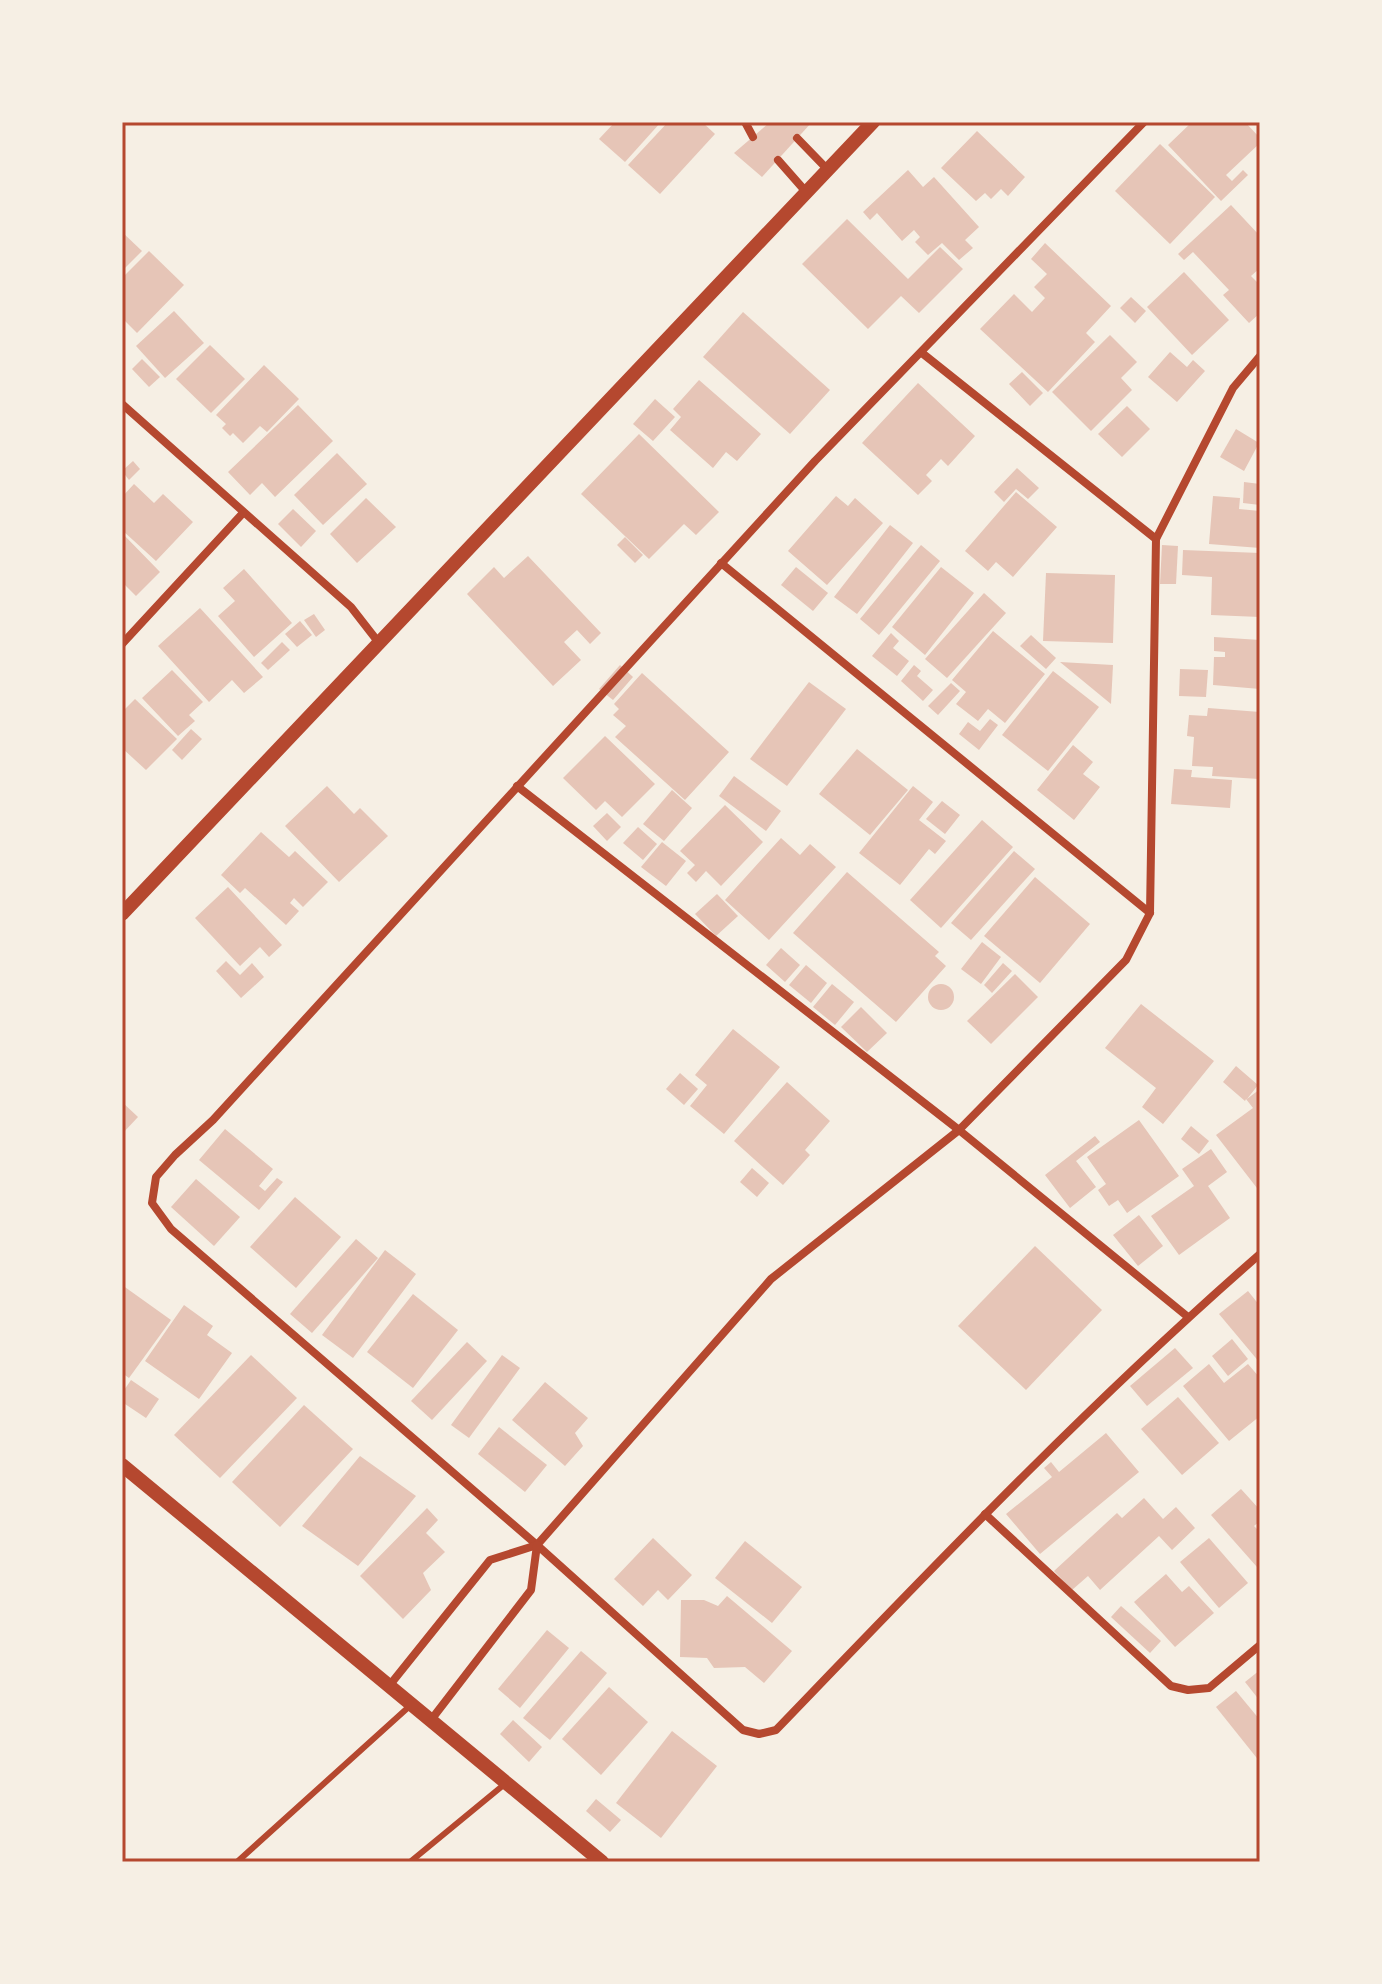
<svg xmlns="http://www.w3.org/2000/svg" width="1382" height="1984" font-family="Lato,sans-serif">
<style>
.building{fill:#e6c5b7}
.lines{fill:none;stroke-linecap:round;stroke-linejoin:round}
.service{stroke:#b5482f;stroke-width:6}
.minor{stroke:#b5482f;stroke-width:8}
.tertiary{stroke:#b5482f;stroke-width:14}
.neatline{fill:none;stroke:#b5482f;stroke-width:3}
</style>
<rect width="100%" height="100%" fill="#f6efe4"/>
<!-- building -->
<g class="building">
<polygon points="615,122 661,122 625,162 599,139"/>
<polygon points="668,122 702,122 715,134 660,194 628,165"/>
<polygon points="770,122 812,122 762,177 734,153"/>
<polygon points="1192,122 1245,122 1260,138 1260,143 1226,175 1232,181 1243,170 1248,175 1221,201 1168,145"/>
<polygon points="977,131 1025,177 1008,196 1001,189 991,199 985,193 976,201 941,168"/>
<polygon points="1160,144 1215,197 1170,244 1115,191"/>
<polygon points="908,170 923,187 934,177 979,227 965,240 973,248 959,260 942,243 928,255 915,242 920,237 914,230 902,241 877,213 870,220 863,212"/>
<polygon points="1231,205 1260,236 1260,268 1251,276 1260,285 1260,313 1249,323 1223,295 1229,290 1193,252 1184,260 1178,254"/>
<polygon points="847,219 908,279 940,247 963,269 919,313 901,296 868,329 802,264"/>
<polygon points="122,232 142,251 122,271"/>
<polygon points="1045,243 1111,306 1086,333 1095,342 1048,392 980,329 1014,294 1032,312 1045,298 1034,287 1047,274 1031,259"/>
<polygon points="149,251 184,285 137,333 122,318 122,278"/>
<polygon points="1184,272 1229,320 1192,355 1147,307"/>
<polygon points="1131,297 1146,311 1135,323 1120,308"/>
<polygon points="174,311 204,343 165,378 136,346"/>
<polygon points="743,312 830,390 790,434 703,357"/>
<polygon points="1110,335 1137,362 1121,378 1132,390 1091,431 1052,392"/>
<polygon points="210,345 245,379 211,413 176,379"/>
<polygon points="1170,352 1187,367 1193,360 1205,371 1177,402 1148,377"/>
<polygon points="142,359 160,377 149,387 132,369"/>
<polygon points="264,365 299,399 267,432 260,426 243,443 233,433 230,436 222,428 226,424 216,415"/>
<polygon points="1022,372 1043,393 1030,406 1009,384"/>
<polygon points="699,380 761,434 737,461 726,452 713,468 670,430 681,417 673,409"/>
<polygon points="918,383 975,436 948,466 941,459 926,475 932,481 918,495 862,443"/>
<polygon points="655,399 675,417 653,441 633,424"/>
<polygon points="298,405 333,441 275,497 262,483 250,495 228,472"/>
<polygon points="1127,406 1150,429 1122,457 1098,434"/>
<polygon points="1236,429 1259,443 1244,471 1220,457"/>
<polygon points="639,434 719,512 696,535 684,524 649,559 581,494"/>
<polygon points="337,453 367,484 323,525 294,495"/>
<polygon points="133,461 140,469 129,480 122,471"/>
<polygon points="1017,468 1039,488 1028,499 1016,489 1004,502 994,492"/>
<polygon points="1244,482 1260,484 1260,505 1243,503"/>
<polygon points="134,484 154,503 163,494 193,522 156,561 122,530 122,497"/>
<polygon points="1016,492 1057,527 1013,577 996,562 988,571 965,551"/>
<polygon points="836,496 848,506 855,498 883,523 827,585 788,551"/>
<polygon points="1213,496 1240,498 1239,509 1260,511 1260,548 1209,544"/>
<polygon points="366,498 396,527 357,563 330,534"/>
<polygon points="293,509 316,531 301,547 278,524"/>
<polygon points="890,525 913,543 857,614 834,597"/>
<polygon points="122,533 160,572 136,596 125,585 122,588"/>
<polygon points="625,537 643,555 635,563 617,545"/>
<polygon points="921,545 940,561 879,635 860,619"/>
<polygon points="1162,545 1178,546 1176,584 1160,584"/>
<polygon points="1183,550 1260,553 1260,617 1211,615 1212,577 1182,575"/>
<polygon points="528,556 601,633 590,644 577,630 564,642 581,660 553,686 467,594 494,567 504,578"/>
<polygon points="796,567 828,593 813,611 781,585"/>
<polygon points="941,567 974,593 925,655 892,627"/>
<polygon points="244,569 292,623 254,657 218,616 235,601 223,588"/>
<polygon points="1046,573 1115,575 1113,643 1043,641"/>
<polygon points="984,593 1006,613 947,678 925,659"/>
<polygon points="200,608 263,677 244,693 232,680 209,702 158,646"/>
<polygon points="314,614 325,630 316,637 304,620"/>
<polygon points="300,621 312,635 297,647 285,634"/>
<polygon points="993,631 1045,674 1005,723 988,709 978,721 956,704 966,692 952,680"/>
<polygon points="891,633 899,641 893,648 909,661 897,676 872,656"/>
<polygon points="1031,635 1056,658 1046,669 1020,646"/>
<polygon points="1214,637 1260,640 1260,689 1213,685 1214,657 1225,657 1225,652 1214,651"/>
<polygon points="282,642 290,650 268,670 261,663"/>
<polygon points="1060,662 1113,665 1111,704"/>
<polygon points="620,665 633,677 613,700 599,689"/>
<polygon points="914,665 921,671 917,676 933,690 923,701 901,681"/>
<polygon points="1180,669 1208,670 1206,697 1179,696"/>
<polygon points="172,670 203,702 189,715 195,721 178,736 142,698"/>
<polygon points="1053,671 1099,707 1048,771 1002,735"/>
<polygon points="642,673 729,752 685,800 615,737 626,726 613,715 619,709 614,704"/>
<polygon points="809,682 846,709 787,786 750,759"/>
<polygon points="951,683 960,691 938,715 928,706"/>
<polygon points="135,699 177,739 146,770 122,748 122,712"/>
<polygon points="1208,708 1260,712 1259,779 1212,776 1213,767 1192,766 1194,737 1187,736 1189,715 1207,716"/>
<polygon points="990,719 998,725 979,750 959,734 968,722 980,731"/>
<polygon points="191,729 202,739 182,760 172,750"/>
<polygon points="605,736 655,784 622,817 605,801 596,810 563,778"/>
<polygon points="1073,745 1093,762 1083,774 1100,787 1074,820 1037,790"/>
<polygon points="857,749 908,790 870,835 819,794"/>
<polygon points="1174,769 1192,770 1191,777 1232,780 1230,808 1171,804"/>
<polygon points="734,776 781,811 766,831 719,796"/>
<polygon points="327,786 354,814 360,808 388,836 339,882 285,826"/>
<polygon points="913,786 933,802 919,820 946,841 935,854 929,849 900,885 859,853"/>
<polygon points="672,790 692,808 664,841 643,824"/>
<polygon points="942,801 960,815 945,834 926,819"/>
<polygon points="725,805 763,842 721,886 706,871 696,882 687,873 695,865 680,851"/>
<polygon points="607,813 621,827 607,841 593,826"/>
<polygon points="982,820 1013,847 941,928 910,900"/>
<polygon points="638,827 657,844 643,860 623,843"/>
<polygon points="261,832 289,857 295,851 328,882 303,907 294,898 290,903 299,911 286,925 245,888 240,893 221,875"/>
<polygon points="781,838 800,855 810,844 836,867 769,940 725,900"/>
<polygon points="662,842 686,861 666,886 641,867"/>
<polygon points="1014,851 1035,869 971,940 951,923"/>
<polygon points="847,872 939,952 935,956 946,966 896,1022 793,933"/>
<polygon points="1035,877 1090,924 1040,983 984,936"/>
<polygon points="228,887 282,945 269,957 260,947 240,966 195,918"/>
<polygon points="717,894 738,916 716,936 695,914"/>
<polygon points="982,942 1001,957 981,984 961,969"/>
<polygon points="781,948 800,965 785,982 766,965"/>
<polygon points="226,961 240,975 252,963 264,977 241,998 216,971"/>
<polygon points="1003,963 1012,971 992,993 984,985"/>
<polygon points="806,965 827,983 811,1003 789,985"/>
<polygon points="1015,974 1038,997 991,1044 967,1021"/>
<polygon points="832,984 854,1002 835,1025 813,1007"/>
<circle cx="941" cy="997" r="13"/>
<polygon points="1141,1004 1214,1061 1163,1124 1142,1107 1156,1088 1105,1048"/>
<polygon points="861,1007 887,1033 867,1052 841,1027"/>
<polygon points="733,1029 780,1067 724,1134 690,1106 707,1085 695,1075"/>
<polygon points="1236,1066 1258,1085 1247,1099 1260,1089 1260,1192 1216,1135 1253,1108 1246,1099 1245,1101 1223,1082"/>
<polygon points="680,1073 698,1089 684,1105 666,1089"/>
<polygon points="787,1082 830,1121 805,1150 810,1155 783,1185 734,1141"/>
<polygon points="122,1102 138,1117 122,1134"/>
<polygon points="1139,1120 1179,1176 1127,1213 1118,1200 1109,1206 1098,1190 1106,1184 1087,1157"/>
<polygon points="1191,1126 1209,1141 1199,1154 1181,1139"/>
<polygon points="225,1129 273,1169 259,1186 265,1191 277,1178 283,1182 259,1210 199,1160"/>
<polygon points="1095,1136 1100,1142 1076,1161 1096,1187 1070,1208 1045,1175"/>
<polygon points="1211,1149 1227,1172 1208,1186 1230,1218 1179,1255 1151,1216 1194,1186 1182,1169"/>
<polygon points="752,1168 769,1183 757,1197 740,1182"/>
<polygon points="196,1179 240,1217 214,1246 171,1207"/>
<polygon points="295,1197 341,1237 296,1288 250,1247"/>
<polygon points="1139,1215 1163,1246 1138,1266 1113,1235"/>
<polygon points="356,1239 378,1258 312,1333 290,1314"/>
<polygon points="1035,1246 1102,1310 1026,1390 958,1326"/>
<polygon points="385,1250 416,1274 353,1358 322,1335"/>
<polygon points="122,1285 171,1320 129,1378 122,1373"/>
<polygon points="1248,1291 1260,1306 1260,1363 1219,1314"/>
<polygon points="413,1294 458,1330 413,1388 367,1352"/>
<polygon points="184,1305 213,1326 207,1335 232,1353 199,1399 145,1361"/>
<polygon points="1232,1339 1248,1359 1228,1376 1212,1356"/>
<polygon points="467,1342 487,1361 432,1420 411,1401"/>
<polygon points="1175,1348 1193,1368 1147,1406 1130,1386"/>
<polygon points="251,1355 297,1398 220,1478 174,1435"/>
<polygon points="502,1355 520,1368 469,1438 451,1425"/>
<polygon points="1209,1364 1224,1383 1248,1364 1260,1378 1260,1416 1229,1441 1183,1386"/>
<polygon points="131,1380 159,1399 146,1418 122,1402 122,1393"/>
<polygon points="545,1382 588,1418 575,1433 583,1446 565,1466 512,1420"/>
<polygon points="1178,1397 1219,1443 1182,1475 1141,1429"/>
<polygon points="304,1405 353,1449 280,1527 232,1482"/>
<polygon points="499,1427 547,1465 525,1492 478,1454"/>
<polygon points="1106,1433 1139,1472 1040,1554 1006,1514 1052,1477 1044,1468 1051,1462 1059,1472"/>
<polygon points="360,1456 416,1496 358,1566 302,1526"/>
<polygon points="1241,1489 1260,1510 1260,1521 1254,1526 1260,1532 1260,1565 1257,1567 1211,1515"/>
<polygon points="1144,1498 1163,1519 1176,1507 1195,1528 1172,1550 1159,1536 1100,1590 1088,1576 1072,1590 1054,1571 1117,1513 1122,1518"/>
<polygon points="427,1508 438,1520 426,1533 445,1552 423,1573 431,1590 403,1619 360,1576"/>
<polygon points="653,1538 692,1575 668,1600 658,1590 643,1606 614,1579"/>
<polygon points="1209,1538 1248,1583 1219,1608 1180,1562"/>
<polygon points="745,1541 802,1587 772,1623 715,1578"/>
<polygon points="1166,1574 1182,1592 1189,1586 1214,1613 1175,1647 1134,1602"/>
<polygon points="727,1596 792,1651 764,1683 745,1667 714,1668 707,1658 680,1657 681,1600 704,1600 718,1606"/>
<polygon points="1121,1606 1161,1641 1150,1653 1111,1617"/>
<polygon points="547,1630 569,1648 520,1708 498,1689"/>
<polygon points="581,1651 607,1673 550,1740 523,1718"/>
<polygon points="1260,1670 1260,1701 1245,1682"/>
<polygon points="609,1687 648,1722 601,1775 562,1739"/>
<polygon points="1236,1691 1260,1720 1260,1762 1216,1707"/>
<polygon points="513,1720 542,1747 529,1762 500,1734"/>
<polygon points="672,1731 717,1766 661,1838 616,1803"/>
<polygon points="596,1799 621,1820 610,1832 586,1811"/>
</g>
<g class="lines">
<!-- service -->
<g class="service">
<polyline points="237,1862 412,1704"/>
<polyline points="410,1862 506,1783"/>
</g>
<!-- minor -->
<g class="minor">
<polyline points="745,122 753,137"/>
<path d="M 1144,122 L 815,461 L 213,1120 L 175,1155 L 156,1177 L 152,1203 L 171,1229 L 537,1545 L 743,1730 L 759,1734 L 776,1730 C 933,1567 1089,1403 1260,1254"/>
<polyline points="797,138 828,170"/>
<polyline points="778,160 807,193"/>
<polyline points="922,353 1156,539"/>
<polyline points="122,404 351,607 379,643"/>
<polyline points="721,563 1150,913"/>
<polyline points="122,644 243,513"/>
<polyline points="517,786 959,1130 1188,1317"/>
<polyline points="985,1514 1171,1686 1188,1690 1209,1688 1260,1645"/>
<polyline points="389,1686 490,1560 537,1545 771,1279 959,1130 1126,960 1150,913 1156,539 1233,388 1260,356"/>
<polyline points="431,1720 531,1590 537,1545"/>
</g>
<!-- tertiary -->
<g class="tertiary">
<polyline points="122,914 873,122"/>
<polyline points="122,1465 602,1862"/>
</g>
</g>
<!-- border -->
<rect width="1382" height="1984" fill="none" stroke="#f6efe4" stroke-width="248"/>
<rect x="124" y="124" width="1134" height="1736" class="neatline"/>
</svg>
